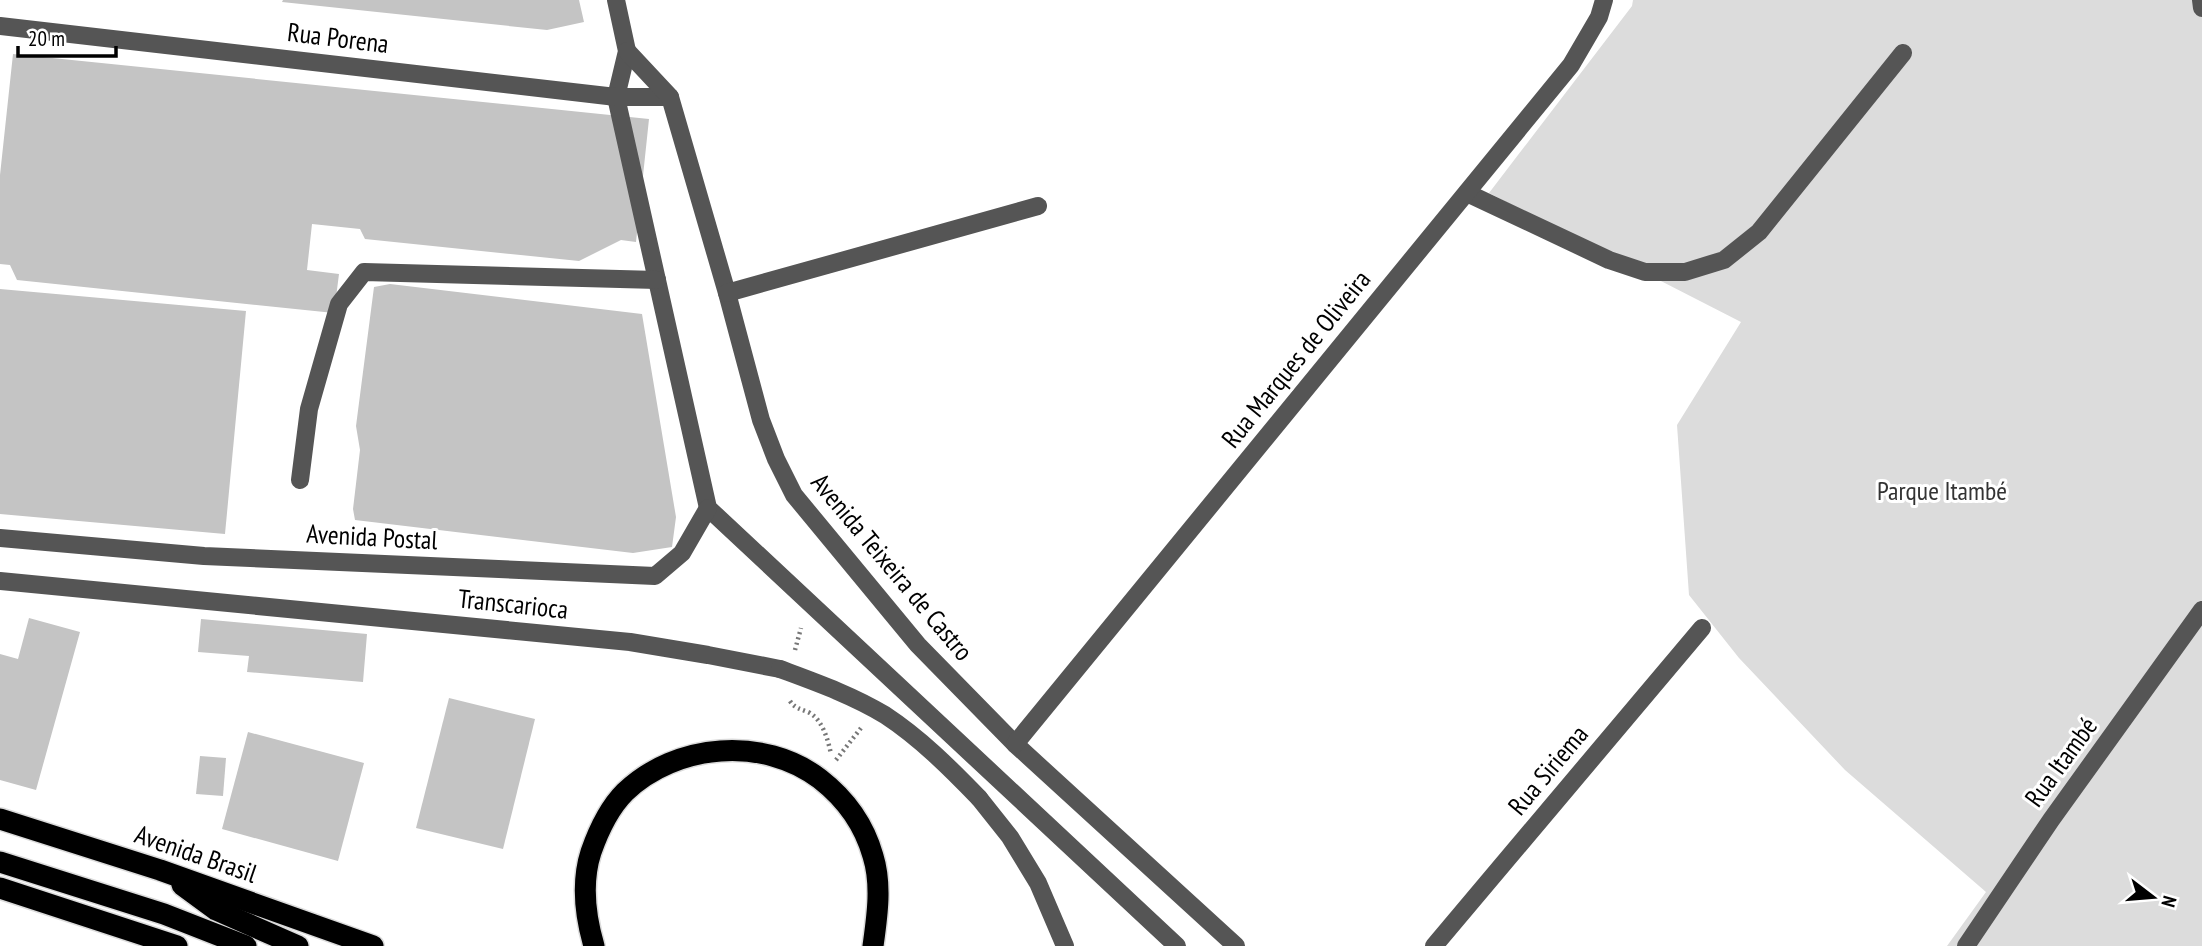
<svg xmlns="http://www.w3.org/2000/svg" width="2202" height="946" font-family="'PT Sans Narrow',sans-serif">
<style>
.green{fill:#dcdcdc}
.building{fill:#c4c4c4}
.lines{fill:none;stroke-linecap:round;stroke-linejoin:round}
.highway-casing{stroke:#dbdbdb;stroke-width:24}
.path{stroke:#777;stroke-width:4.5;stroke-dasharray:2 3.5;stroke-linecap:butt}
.minor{stroke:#555;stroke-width:18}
.highway{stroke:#000;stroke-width:21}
.minor-bridge{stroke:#555;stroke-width:18}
.labels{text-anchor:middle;stroke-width:6;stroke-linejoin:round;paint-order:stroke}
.street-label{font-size:26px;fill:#000;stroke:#fff}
.park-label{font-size:26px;fill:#333;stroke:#fff}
</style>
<rect width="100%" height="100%" fill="#fff"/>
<!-- green -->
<polygon class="green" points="1633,0 2202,0 2202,946 1947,946 1986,892 1845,770 1739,658 1689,595 1677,425 1741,322 1489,193 1632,6"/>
<!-- building -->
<g class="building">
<polygon points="283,0 579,0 584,22 547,30 282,2"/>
<polygon points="13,54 649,119 636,242 621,240 579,261 365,239 360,229 312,224 307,270 339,274 334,313 17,280 10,265 0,264 0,175"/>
<polygon points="390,284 642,314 676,517 672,547 633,553 355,520 353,509 360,450 356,426 374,287"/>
<polygon points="0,289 246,311 225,534 0,514"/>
<polygon points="29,618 80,632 36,790 0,780 0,654 18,659"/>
<polygon points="201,619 367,634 363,682 247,672 249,656 198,652"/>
<polygon points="449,698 535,719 503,849 416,828"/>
<polygon points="248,732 364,763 338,861 222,829"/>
<polygon points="200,756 226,758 223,796 196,794"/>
</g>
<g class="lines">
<!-- highway casing -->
<g class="highway-casing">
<g id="highway">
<polyline points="0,819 160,870 373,946"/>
<polyline points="0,862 164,914 246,946"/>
<polyline points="182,885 216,910 298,946"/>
<polyline points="0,888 177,946"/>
<path d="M 594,946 C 585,915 581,883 591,852 C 598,832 610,807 625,792 C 676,743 764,736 820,779 C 847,800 864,824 873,856 C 882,885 877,917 873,946"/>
</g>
</g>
<!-- path -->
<g class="path">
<polyline points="795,650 801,628"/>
<path d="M 790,701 C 795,709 802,709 810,713 C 823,721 828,740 831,754"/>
<polyline points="836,760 861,728"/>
</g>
<!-- minor -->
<g class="minor">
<polyline points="616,0 627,51 616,97 708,508 1177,946"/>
<polyline points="2201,0 2202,8"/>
<polyline points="0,26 616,97 670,97"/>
<polyline points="627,51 670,97 727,293 761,420 776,459 794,495 918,645 1015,744 1236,946"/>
<polyline points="1467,193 1609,260 1645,272 1685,272 1724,260 1759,232 1903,53"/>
<polyline points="727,293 1038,206"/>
<polyline points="300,480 309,409 339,304 364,272 657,280"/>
<polyline points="0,538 204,556 655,576 682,553 708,508"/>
<polyline points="0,581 630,642 708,655 780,669"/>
<polyline points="1015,744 1571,65 1599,17 1604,0"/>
<polyline points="979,798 1010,837 1038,883 1065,946"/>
<polyline points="1434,946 1702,628"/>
<polyline points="1966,946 2051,820 2202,610"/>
</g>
<!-- highway -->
<use href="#highway" class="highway"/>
<!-- minor-bridge -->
<path class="minor-bridge" d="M 780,669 C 815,682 852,695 885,715 C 920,738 950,768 979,798"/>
</g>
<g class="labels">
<!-- street labels -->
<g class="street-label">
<text transform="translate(338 38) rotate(7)" y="9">Rua Porena</text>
<text transform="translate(1296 359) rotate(-51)" y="9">Rua Marques de Oliveira</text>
<text transform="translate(372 537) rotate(3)" y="9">Avenida Postal</text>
<text transform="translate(892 567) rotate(50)" y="9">Avenida Teixeira de Castro</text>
<text transform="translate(513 604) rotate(6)" y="9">Transcarioca</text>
<text transform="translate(2061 762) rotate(-54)" y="9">Rua Itambé</text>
<text transform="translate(1548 770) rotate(-50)" y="9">Rua Siriema</text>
<text transform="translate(196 854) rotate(19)" y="9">Avenida Brasil</text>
</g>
<!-- park labels -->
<g class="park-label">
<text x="1942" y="500">Parque Itambé</text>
</g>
</g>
<!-- north arrow -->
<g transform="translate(2153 897) rotate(106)" stroke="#ffffff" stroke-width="5" paint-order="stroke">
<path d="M0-5L12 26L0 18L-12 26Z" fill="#000000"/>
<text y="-10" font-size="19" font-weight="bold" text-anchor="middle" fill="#000000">N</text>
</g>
<!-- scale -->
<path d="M18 46v10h98v-10" fill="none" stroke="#000000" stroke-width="3.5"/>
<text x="28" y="46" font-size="21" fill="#000000" stroke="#ffffff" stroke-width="5" paint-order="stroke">20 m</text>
</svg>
